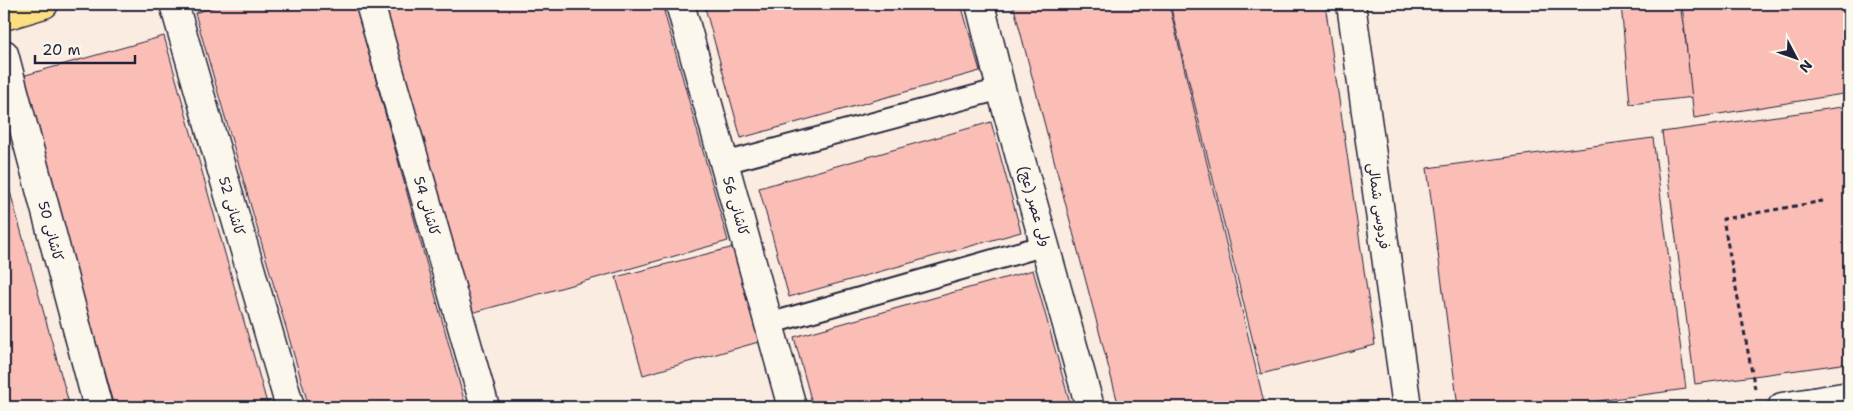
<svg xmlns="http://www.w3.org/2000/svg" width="1853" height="411" font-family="'Shantell Sans','Playpen Sans Arabic',sans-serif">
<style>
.building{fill:#fabeb7;stroke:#22223b}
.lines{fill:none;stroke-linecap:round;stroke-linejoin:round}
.service-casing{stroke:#22223b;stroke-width:24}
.minor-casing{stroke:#22223b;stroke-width:31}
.secondary-casing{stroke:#22223b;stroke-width:31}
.primary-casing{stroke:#22223b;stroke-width:31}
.path{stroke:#22223b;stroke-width:3;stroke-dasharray:5 4;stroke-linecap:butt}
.service{stroke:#fbf7ec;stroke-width:20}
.minor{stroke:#fbf7ec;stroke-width:28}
.secondary{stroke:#fbf7ec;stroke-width:28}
.primary{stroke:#fce080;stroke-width:28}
.labels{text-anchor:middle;stroke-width:4;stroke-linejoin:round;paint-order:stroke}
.street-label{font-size:14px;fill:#22223b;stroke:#fbf7ec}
</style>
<rect width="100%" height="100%" fill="#fbece1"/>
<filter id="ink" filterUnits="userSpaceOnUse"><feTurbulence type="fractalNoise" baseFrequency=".02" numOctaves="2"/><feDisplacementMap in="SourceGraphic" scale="10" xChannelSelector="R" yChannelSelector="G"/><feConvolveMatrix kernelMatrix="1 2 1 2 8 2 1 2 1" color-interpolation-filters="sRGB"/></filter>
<g filter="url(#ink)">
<!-- building -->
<g class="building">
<polygon points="223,4 355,4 466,407 309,407 195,13"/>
<polygon points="384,4 662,4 728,241 468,314"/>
<polygon points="704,4 961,4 980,71 741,138"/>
<polygon points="1013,4 1169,4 1265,407 1119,407"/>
<polygon points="1170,4 1325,4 1375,345 1261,374"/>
<polygon points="1621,4 1680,4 1694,97 1630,104"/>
<polygon points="1682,4 1849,4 1849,93 1694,118"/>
<polygon points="164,36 268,407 114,407 22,76"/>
<polygon points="1849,106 1849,363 1695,384 1662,132"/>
<polygon points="991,122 1021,232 789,297 759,188"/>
<polygon points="1653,138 1686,389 1554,407 1458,407 1427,168"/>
<polygon points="4,170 70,407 4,407"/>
<polygon points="738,246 762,341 643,375 616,277"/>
<polygon points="1033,270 1071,407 813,407 794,337"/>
</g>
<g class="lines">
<!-- service casing -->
<g class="service-casing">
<g id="service">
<polyline points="724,163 1001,89"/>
<polyline points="768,324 1046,245"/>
</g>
</g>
<!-- minor casing -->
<g class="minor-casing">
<g id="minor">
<polyline points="174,4 290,407"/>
<polyline points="370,4 485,407"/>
<polyline points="680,4 792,407"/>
<polyline points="4,54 98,407"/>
<polyline points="1782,407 1849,396"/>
</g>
</g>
<!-- secondary casing -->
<g class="secondary-casing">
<g id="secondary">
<polyline points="980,4 1001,89 1090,407"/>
<polyline points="1351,4 1407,407"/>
</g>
</g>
<!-- primary casing -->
<g class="primary-casing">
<polyline id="primary" points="4,16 44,4"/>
</g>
<!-- path -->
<polyline class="path" points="1755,389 1723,219 1823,201"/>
<!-- service -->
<use href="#service" class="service"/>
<!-- minor -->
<use href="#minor" class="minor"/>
<!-- secondary -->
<use href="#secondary" class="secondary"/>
<!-- primary -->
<use href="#primary" class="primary"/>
</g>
</g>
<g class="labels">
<!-- street labels -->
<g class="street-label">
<text transform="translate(232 206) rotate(74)" y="5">کاشانی 52</text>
<text transform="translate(427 206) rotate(74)" y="5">کاشانی 54</text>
<text transform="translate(736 206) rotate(74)" y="5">کاشانی 56</text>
<text transform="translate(1035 206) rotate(74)" y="5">ولی عصر (عج)</text>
<text transform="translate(1379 206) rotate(82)" y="5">فردوسی شمالی</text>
<text transform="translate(51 231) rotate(75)" y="5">کاشانی 50</text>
</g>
</g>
<!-- margin -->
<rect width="1853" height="411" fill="none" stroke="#fbf7ec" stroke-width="20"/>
<rect x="10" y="10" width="1833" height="391" fill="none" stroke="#22223b" stroke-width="2" filter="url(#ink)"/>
<!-- north arrow -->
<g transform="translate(1796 58) rotate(131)" stroke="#fbf7ec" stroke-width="4" paint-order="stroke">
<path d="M0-4L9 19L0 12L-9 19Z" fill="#22223b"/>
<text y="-8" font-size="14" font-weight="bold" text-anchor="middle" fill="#22223b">N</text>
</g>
<!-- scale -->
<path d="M35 55v8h100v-8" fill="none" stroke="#22223b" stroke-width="2.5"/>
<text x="42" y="55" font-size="15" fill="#22223b" stroke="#fbf7ec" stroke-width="4" paint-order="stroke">20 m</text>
</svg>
